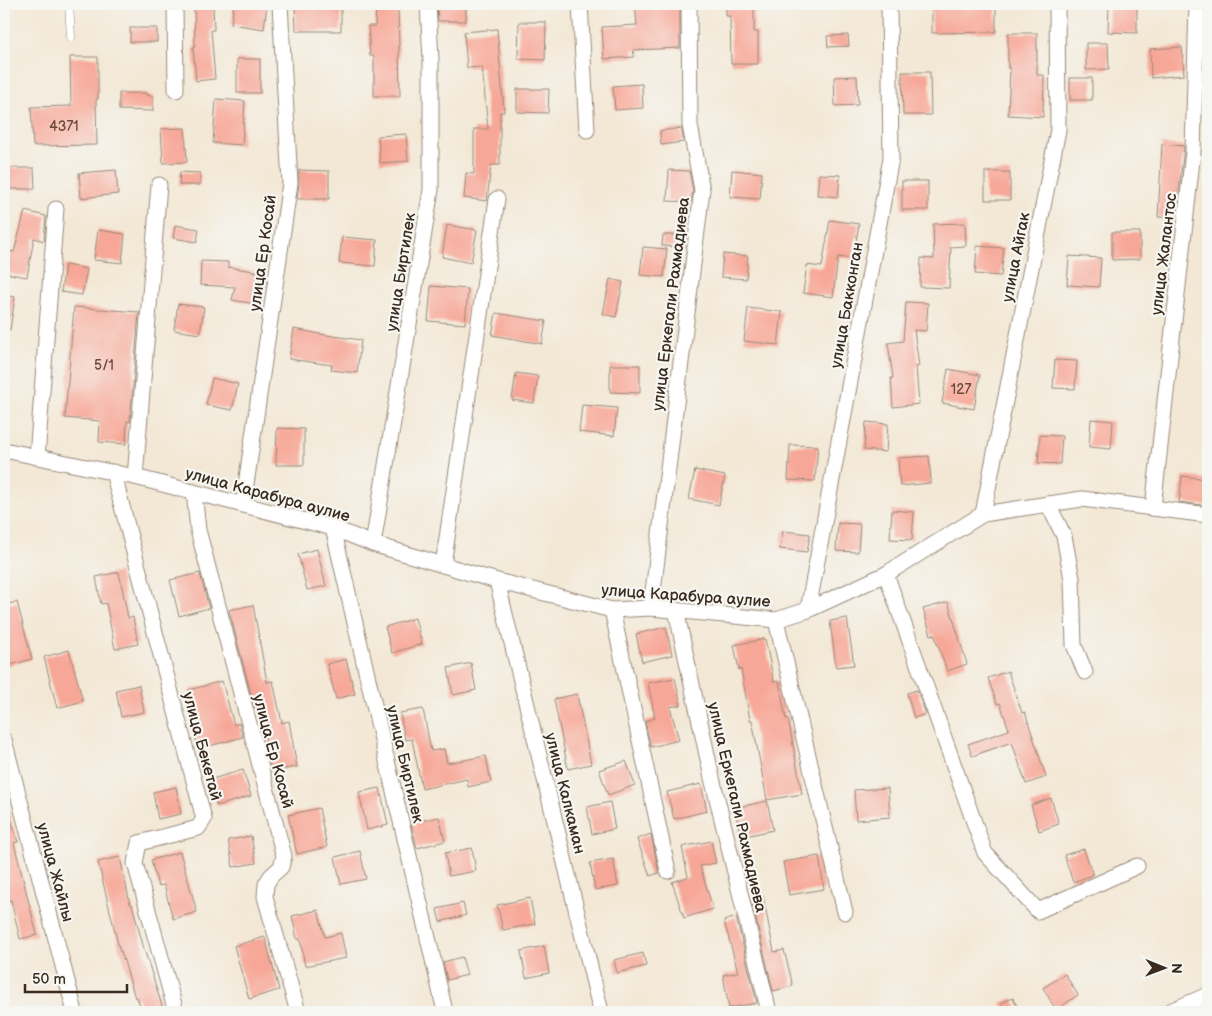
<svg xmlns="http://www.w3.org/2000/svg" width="1212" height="1016" font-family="'Balsamiq Sans',sans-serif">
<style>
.building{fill:#f7a797}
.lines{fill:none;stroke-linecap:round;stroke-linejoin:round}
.service-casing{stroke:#97897a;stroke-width:9}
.minor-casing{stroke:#97897a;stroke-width:17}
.service{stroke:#fff;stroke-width:8}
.minor{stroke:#fff;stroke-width:15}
.labels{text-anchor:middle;stroke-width:4.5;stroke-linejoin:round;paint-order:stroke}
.number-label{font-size:14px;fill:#6a493c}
.street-label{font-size:16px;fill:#3b2a1e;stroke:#f6f6f2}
</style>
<rect width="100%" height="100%" fill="#f6f6f2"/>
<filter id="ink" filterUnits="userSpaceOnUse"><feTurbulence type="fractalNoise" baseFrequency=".02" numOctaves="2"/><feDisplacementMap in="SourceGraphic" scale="10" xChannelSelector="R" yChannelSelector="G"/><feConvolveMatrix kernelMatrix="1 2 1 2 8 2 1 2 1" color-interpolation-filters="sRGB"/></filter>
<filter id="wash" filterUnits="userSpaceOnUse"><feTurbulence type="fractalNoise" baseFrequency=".0096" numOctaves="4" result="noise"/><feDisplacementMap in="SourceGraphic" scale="20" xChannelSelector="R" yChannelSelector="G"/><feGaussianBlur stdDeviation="1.12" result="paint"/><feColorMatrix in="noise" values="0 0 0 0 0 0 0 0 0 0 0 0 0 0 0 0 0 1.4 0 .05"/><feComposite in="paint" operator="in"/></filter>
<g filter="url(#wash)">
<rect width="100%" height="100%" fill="#f3e8d6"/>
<g id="blocks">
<!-- building -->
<g class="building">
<polygon points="194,4 213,4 214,30 211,30 215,79 196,81 193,47 195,47"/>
<polygon points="234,4 267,5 264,29 231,24"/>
<polygon points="295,4 341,4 341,31 296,31"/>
<polygon points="376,4 398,4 400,96 374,96 374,56 370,56 368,26 375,26"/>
<polygon points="437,4 466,4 466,21 438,21"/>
<polygon points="635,4 680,4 680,48 633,50 634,57 604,59 602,27 637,25"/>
<polygon points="726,4 754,4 754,32 758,32 758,64 731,64 730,16 726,16"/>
<polygon points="932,4 996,4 996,32 932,33"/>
<polygon points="1109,4 1137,4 1137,33 1108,32"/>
<polygon points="519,22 546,22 545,60 518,59"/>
<rect x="130" y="28" width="27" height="14"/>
<polygon points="497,29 504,112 500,112 500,165 491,165 487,201 464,198 466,173 474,174 474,129 488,129 482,67 467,68 464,32"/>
<polygon points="1008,33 1037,33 1037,75 1044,75 1043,117 1008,115 1010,68 1008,68"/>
<polygon points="848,35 849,46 828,47 827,36"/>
<polygon points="1086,43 1108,43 1109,69 1086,70"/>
<polygon points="1182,47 1184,75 1151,78 1150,49"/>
<polygon points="70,57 98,57 98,99 96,99 97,145 33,146 31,107 71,106"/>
<rect x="237" y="59" width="23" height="34"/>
<polygon points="902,72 930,72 931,115 903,115"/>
<polygon points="857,76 858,105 835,106 834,77"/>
<rect x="1070" y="78" width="22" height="22"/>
<polygon points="642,84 643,108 615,110 613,86"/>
<polygon points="517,89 549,89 548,113 517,112"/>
<polygon points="119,93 146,93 146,95 153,96 153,111 119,110"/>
<polygon points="216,99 245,101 242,145 213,143"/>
<polygon points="185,128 187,162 163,163 161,129"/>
<polygon points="681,128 684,142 661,145 660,131"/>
<polygon points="406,134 408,161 380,163 378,136"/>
<polygon points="1162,144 1184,146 1176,218 1158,217"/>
<polygon points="4,168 34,168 35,189 4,189"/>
<polygon points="116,170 118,194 81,198 79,173"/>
<polygon points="299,170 329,171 329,199 297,199 299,184"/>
<polygon points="669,170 689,171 693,190 691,202 667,201"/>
<polygon points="732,170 762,173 760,199 730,197"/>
<polygon points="180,172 200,173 200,185 179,185"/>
<rect x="985" y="172" width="25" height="28"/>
<polygon points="819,174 840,175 838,197 817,195"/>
<rect x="902" y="181" width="26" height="29"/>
<polygon points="25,211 46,216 44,241 34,238 27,277 4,273 4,250 14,252"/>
<polygon points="830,220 859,224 853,259 838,257 833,297 803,293 807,265 822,267"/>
<polygon points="965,223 966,246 951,247 949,288 920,287 921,258 934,259 933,224"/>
<polygon points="175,225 199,229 197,242 173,238"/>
<polygon points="447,225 477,230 471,263 442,257"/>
<polygon points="98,230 125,234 122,263 94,260"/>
<polygon points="1112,232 1140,232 1140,259 1112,260"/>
<polygon points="663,235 685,235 685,247 662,246"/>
<polygon points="342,237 377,240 375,266 339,263"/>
<polygon points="977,246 1004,248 1001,276 975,274"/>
<polygon points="643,247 667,249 664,277 640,275"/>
<polygon points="723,254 748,256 746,279 721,277"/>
<polygon points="1069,256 1101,258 1099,287 1067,285"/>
<polygon points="201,261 228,262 228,267 266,273 261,305 232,300 235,287 200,285"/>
<polygon points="65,265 87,269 82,295 61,292"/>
<polygon points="610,279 623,282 616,317 603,314"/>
<polygon points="431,286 468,289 465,324 428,321"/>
<polygon points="4,295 15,297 10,330 4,329"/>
<polygon points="906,302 928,303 926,331 914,330 919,366 916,367 919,404 893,407 891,378 893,378 888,343 903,341"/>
<polygon points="178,304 204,307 200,334 174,330"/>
<polygon points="74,307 139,312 130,422 127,421 126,444 99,442 100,421 65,418"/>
<polygon points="748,308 782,312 778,345 744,341"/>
<polygon points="496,313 546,321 542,344 492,335"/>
<polygon points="294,329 320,334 361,340 357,373 331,370 332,365 289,359"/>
<polygon points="1055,360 1077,361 1075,389 1053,388"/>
<polygon points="610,365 640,365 640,393 610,392"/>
<polygon points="948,369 980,375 974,409 942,403"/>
<polygon points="516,373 538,376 534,403 512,400"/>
<polygon points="212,378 238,384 232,410 206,405"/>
<polygon points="582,405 617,408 614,436 579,432"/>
<polygon points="1091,419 1113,421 1111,449 1089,447"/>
<polygon points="866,422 888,424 886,452 864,450"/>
<polygon points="277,428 304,429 304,465 276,465"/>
<polygon points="1040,435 1062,436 1060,464 1038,463"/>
<polygon points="790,445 818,446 815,481 788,480"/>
<polygon points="929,456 931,483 900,486 898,458"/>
<polygon points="695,470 725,476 719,505 689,499"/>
<polygon points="1182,476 1208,479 1208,506 1179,502"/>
<polygon points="892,510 914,512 912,540 890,539"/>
<polygon points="838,523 860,524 858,552 836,551"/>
<polygon points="783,531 810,534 807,552 780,549"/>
<polygon points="317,549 326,586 307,590 298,554"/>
<polygon points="119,572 128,618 133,617 138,644 115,649 106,603 101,604 96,577"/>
<polygon points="200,573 209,608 179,616 170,580"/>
<polygon points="17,602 32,659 4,667 4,605"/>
<polygon points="948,602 967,664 947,671 934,634 931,635 923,609"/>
<polygon points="253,605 267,682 273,681 282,723 289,721 297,767 271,771 260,708 255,709 229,610"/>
<polygon points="415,618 422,644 392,653 385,627"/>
<polygon points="847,618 854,665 836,667 830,621"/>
<polygon points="666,627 672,655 642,662 636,634"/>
<polygon points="765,639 774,682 779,681 786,719 788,718 802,794 767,800 752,720 750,720 741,669 739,670 734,645"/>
<polygon points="69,650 83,701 57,708 44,657"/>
<polygon points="346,659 355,694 336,699 327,664"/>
<polygon points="471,663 476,690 453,695 448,668"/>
<polygon points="1008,671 1022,713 1025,712 1046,777 1026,784 1012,742 972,756 968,744 1009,730 1000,703 997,704 988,678"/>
<polygon points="675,678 681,705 670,707 679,740 651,747 645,721 655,718 648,683"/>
<polygon points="222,681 234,725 239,723 243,737 198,749 195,736 201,734 189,690"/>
<polygon points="139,685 144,712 121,717 116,690"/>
<polygon points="917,690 926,714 914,718 907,693"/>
<polygon points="577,694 591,764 568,769 554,699"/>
<polygon points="423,709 431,751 444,749 447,763 486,756 491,782 468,787 467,779 422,789 412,739 405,740 400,713"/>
<polygon points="626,761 635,785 608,795 599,770"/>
<polygon points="243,770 251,796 217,806 209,780"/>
<polygon points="701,784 707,811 674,819 667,792"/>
<polygon points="176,787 181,814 158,819 153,792"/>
<polygon points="380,788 388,825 367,830 359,792"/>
<polygon points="888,788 890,817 856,820 854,790"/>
<polygon points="1051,798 1059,824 1039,831 1031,805"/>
<polygon points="767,801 773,830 741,837 735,808"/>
<polygon points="610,802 615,829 592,834 587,807"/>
<polygon points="6,804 18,842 14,843 37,935 20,939 11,900 7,901 4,886 4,805"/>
<polygon points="319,808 327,847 297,854 288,815"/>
<polygon points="439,817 445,841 417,848 411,823"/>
<polygon points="651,834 659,873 650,876 637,839"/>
<polygon points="251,836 256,863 233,867 228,840"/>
<polygon points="711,841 716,863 700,866 713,909 684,918 672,882 688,877 682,847"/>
<polygon points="472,848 476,871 449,876 445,853"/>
<polygon points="1084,849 1093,875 1073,882 1064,855"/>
<polygon points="360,851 366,879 341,884 335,857"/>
<polygon points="180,852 197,912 173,919 164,885 158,886 151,860"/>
<polygon points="819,856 824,889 789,895 783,862"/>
<polygon points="120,857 130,904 132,904 144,949 164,1012 142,1012 137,997 135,998 121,951 120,952 98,862"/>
<polygon points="613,859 618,886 595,890 590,863"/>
<polygon points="763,896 774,952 784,950 793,986 773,991 751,898"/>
<polygon points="530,898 535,924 503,930 497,905"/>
<polygon points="463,903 466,915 440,922 437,909"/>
<polygon points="318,910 325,937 341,933 346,958 305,966 300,939 297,939 292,916"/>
<polygon points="736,917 757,1003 729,1008 723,975 738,972 724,921"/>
<polygon points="265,937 279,990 249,999 234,946"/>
<polygon points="544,946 549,973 526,978 521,951"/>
<polygon points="643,953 646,966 617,973 614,960"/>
<polygon points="462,957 467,975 447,980 443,962"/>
<polygon points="1065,974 1078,995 1056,1010 1043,988"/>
<polygon points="1013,998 1020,1012 1006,1012 1001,1003"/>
</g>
</g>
</g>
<g filter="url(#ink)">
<use href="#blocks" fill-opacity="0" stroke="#97897a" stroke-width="1"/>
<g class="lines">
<!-- service casing -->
<g class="service-casing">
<polyline id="service" points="69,4 71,37"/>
</g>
<!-- minor casing -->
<g class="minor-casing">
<g id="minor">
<polyline points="175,4 176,90"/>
<polyline points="580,4 587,130"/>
<polyline points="4,450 135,477 333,528 373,544 497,581 612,610 651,608 776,620 808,610 886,574 983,514 1082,499 1208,515"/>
<polyline points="37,457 56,209"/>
<polyline points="113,472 204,819 198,828 139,843 135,863 176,1012"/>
<polyline points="135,477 159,185"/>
<polyline points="194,492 198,530 284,856 281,867 271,876 266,884 265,897 298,1012"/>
<polyline points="1048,504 1064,536 1072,579 1074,645 1085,672"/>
<polyline points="243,505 290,183 280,4"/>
<polyline points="1153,508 1193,152 1197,4"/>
<polyline points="983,514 1058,130 1057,4"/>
<polyline points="333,528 444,1007"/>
<polyline points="373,544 431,190 431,60 428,4"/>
<polyline points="443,565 497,199"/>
<polyline points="886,574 985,853 1038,911 1137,866"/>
<polyline points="497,581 601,1012"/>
<polyline points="651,608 702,190 690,125 689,4"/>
<polyline points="612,610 668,871"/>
<polyline points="676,610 712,778 769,1012"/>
<polyline points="808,610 891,158 889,4"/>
<polyline points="776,620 845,912"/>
<polyline points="4,740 75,1012"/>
<polyline points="1168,1012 1208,995"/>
</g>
</g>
<!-- service -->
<use href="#service" class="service"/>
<!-- minor -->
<use href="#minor" class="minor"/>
</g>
</g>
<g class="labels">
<!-- number labels -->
<g class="number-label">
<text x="64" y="131">4371</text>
<text x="104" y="370">5/1</text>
<text x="961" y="394">127</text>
</g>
<!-- street labels -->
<g class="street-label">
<text transform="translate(262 253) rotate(-82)" y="6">улица Ер Косай</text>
<text transform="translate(1163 254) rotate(-83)" y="6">улица Жалантос</text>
<text transform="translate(1015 257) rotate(-79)" y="6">улица Айгак</text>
<text transform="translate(400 272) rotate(-81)" y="6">улица Биртилек</text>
<text transform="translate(670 304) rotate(-83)" y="6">улица Еркегали Рахмадиева</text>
<text transform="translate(846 305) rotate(-80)" y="6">улица Бакконган</text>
<text transform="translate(268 494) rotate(15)" y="6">улица Карабура аулие</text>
<text transform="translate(686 595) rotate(4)" y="6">улица Карабура аулие</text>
<text transform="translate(203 746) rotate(75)" y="6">улица Бекетай</text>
<text transform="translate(274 751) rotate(75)" y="6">улица Ер Косай</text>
<text transform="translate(406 764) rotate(77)" y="6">улица Биртилек</text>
<text transform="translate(566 793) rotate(76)" y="6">улица Калкаман</text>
<text transform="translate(738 807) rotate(77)" y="6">улица Еркегали Рахмадиева</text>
<text transform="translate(56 872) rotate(75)" y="6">улица Жайлы</text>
</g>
</g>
<!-- margin -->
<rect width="1212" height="1016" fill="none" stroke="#f6f6f2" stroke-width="20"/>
<!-- north arrow -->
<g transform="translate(1164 968) rotate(91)" stroke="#f6f6f2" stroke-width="4" paint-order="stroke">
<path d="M0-4L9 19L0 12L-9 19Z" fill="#3b2a1e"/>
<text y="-8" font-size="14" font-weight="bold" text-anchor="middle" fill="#3b2a1e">N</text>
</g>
<!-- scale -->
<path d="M25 984v8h102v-8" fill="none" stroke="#3b2a1e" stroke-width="2.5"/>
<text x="32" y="984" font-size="15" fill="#3b2a1e" stroke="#f6f6f2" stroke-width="4" paint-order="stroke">50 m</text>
</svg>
